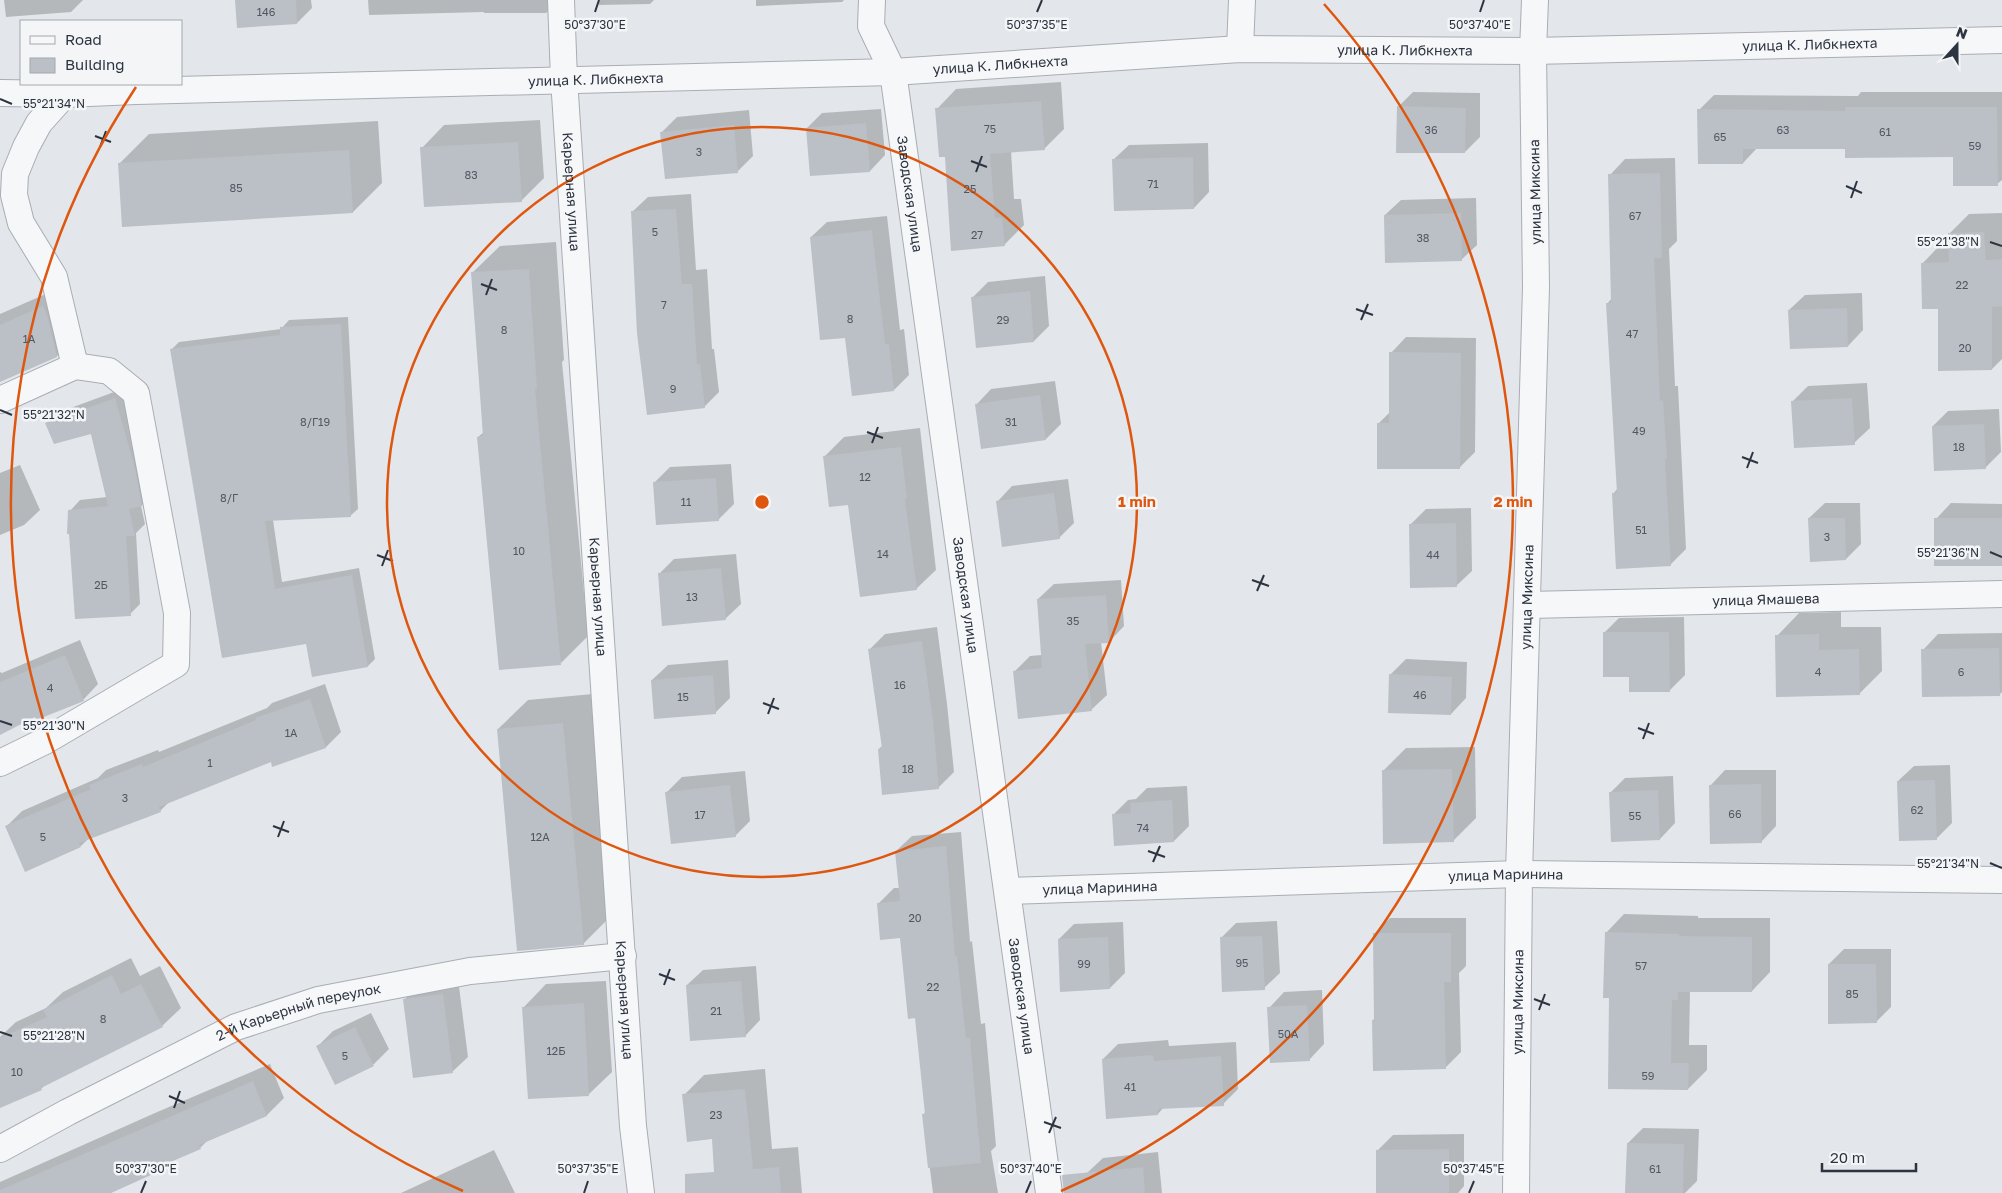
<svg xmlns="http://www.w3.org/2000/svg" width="2002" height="1193" font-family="'Golos Text',sans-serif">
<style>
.shadow{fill:#0003}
.building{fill:#bbbfc6}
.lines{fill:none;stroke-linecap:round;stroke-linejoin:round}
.minor-casing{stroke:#a9adb4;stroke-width:28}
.minor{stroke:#f6f7f9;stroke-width:26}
.ticks{fill:none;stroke:#2d3441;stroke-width:2}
.ring{fill:none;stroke:#df570f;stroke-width:2.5}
.labels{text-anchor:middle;stroke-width:5;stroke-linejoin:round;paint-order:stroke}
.number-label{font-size:11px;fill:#505762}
.street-label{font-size:14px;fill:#2d3441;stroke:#f3f5f7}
.ticks-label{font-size:12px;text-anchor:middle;fill:#2d3441;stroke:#f3f5f7;stroke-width:5;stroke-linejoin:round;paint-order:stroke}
.centre{fill:#df570f;stroke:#f3f5f7;stroke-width:2.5}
.ring-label{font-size:15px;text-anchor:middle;font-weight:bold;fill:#df570f;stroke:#f3f5f7;stroke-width:5;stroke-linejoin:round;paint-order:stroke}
</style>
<rect width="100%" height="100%" fill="#e3e6ea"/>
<!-- shadow -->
<g class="shadow">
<polygon points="4,0 83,0 71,12 6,17"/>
<polygon points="237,0 311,0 312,8 297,23"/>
<polygon points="368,0 559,0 546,13 484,13 484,12 369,15"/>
<polygon points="599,0 654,0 650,4 599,5"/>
<polygon points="756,0 844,0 842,2 756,6"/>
<polygon points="1061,82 1064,129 1044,149 1011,151 1014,199 1021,199 1024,225 1004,245 946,155 937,109 956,89"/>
<polygon points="1413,92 1480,93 1480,137 1465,152 1398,107"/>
<polygon points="1861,92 2002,92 2002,180 1997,184 1954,155 1846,148 1758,147 1743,163 1699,110 1714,95 1858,96"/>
<polygon points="881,109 885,155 870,171 807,128 822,113"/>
<polygon points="749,110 753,156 738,171 662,132 677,117"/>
<polygon points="540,120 544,178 521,201 422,148 444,125"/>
<polygon points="378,121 382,183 353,212 119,164 149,134"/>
<polygon points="1208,143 1209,192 1194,208 1113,160 1129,145"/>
<polygon points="1675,158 1677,241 1669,249 1675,386 1678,386 1686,549 1670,565 1613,494 1618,488 1607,304 1612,298 1610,175 1625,159"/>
<polygon points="691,194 696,270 707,269 712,349 714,349 719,392 704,407 632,212 648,197"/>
<polygon points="1476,198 1477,245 1461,260 1385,215 1401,200"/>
<polygon points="2002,213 2002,359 1992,369 1939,307 1922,264 1942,243 1949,243 1949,234 1969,214"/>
<polygon points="887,216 900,330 904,329 909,375 894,390 846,336 811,237 827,222"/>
<polygon points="556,242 564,360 562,362 588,636 561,663 478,437 484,432 472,273 500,246"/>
<polygon points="1045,276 1049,326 1034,341 972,298 988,282"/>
<polygon points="64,286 78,335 57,356 0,380 0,314"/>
<polygon points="1862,293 1863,330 1848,346 1789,310 1805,295"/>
<polygon points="348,317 358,509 350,516 273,520 282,582 359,568 375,659 368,666 313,676 307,642 224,657 172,349 179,342 281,329 289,320"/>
<polygon points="1406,337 1476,338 1475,452 1460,467 1378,424 1390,412 1391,353"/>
<polygon points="1055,381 1061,424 1046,439 976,405 991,389"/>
<polygon points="1867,383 1870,428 1854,443 1793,401 1808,386"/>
<polygon points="125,388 152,495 141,506 145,524 136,533 140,604 130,614 70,511 80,500 107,497 91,433 47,423 57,413"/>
<polygon points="1999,409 2001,452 1985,468 1933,426 1948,411"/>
<polygon points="920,428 936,570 916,589 849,504 825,456 844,437"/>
<polygon points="731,464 734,504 718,520 654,483 670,467"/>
<polygon points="20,465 40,510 24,525 0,535 0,473"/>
<polygon points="1068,479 1074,523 1059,538 997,502 1012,486"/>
<polygon points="1825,503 1860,503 1861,544 1846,559 1809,518"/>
<polygon points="1951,503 2002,504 2002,565 1936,519"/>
<polygon points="1471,508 1472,571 1456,586 1411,524 1426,509"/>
<polygon points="736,554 741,604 725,619 659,574 674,559"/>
<polygon points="1121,580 1124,626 1109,642 1101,642 1107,695 1091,710 1014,672 1030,656 1042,655 1038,599 1054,584"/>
<polygon points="1841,612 1841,627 1881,627 1882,671 1859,694 1777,636 1799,613"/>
<polygon points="1684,617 1685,675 1669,691 1630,676 1604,633 1619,618"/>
<polygon points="937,627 947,704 954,772 938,788 879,749 883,745 870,649 885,634"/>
<polygon points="2002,633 2002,692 2000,694 1923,650 1938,634"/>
<polygon points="80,640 98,684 83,700 36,716 0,734 0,672 2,673"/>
<polygon points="1406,659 1467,662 1466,698 1451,714 1390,675"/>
<polygon points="728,660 730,698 715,713 652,680 668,665"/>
<polygon points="325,684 341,732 326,747 273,765 272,761 169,802 160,811 89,838 81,846 6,827 22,811 98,778 106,770 158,750 159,752 267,708 272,703"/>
<polygon points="593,694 613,914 583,944 498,729 528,700"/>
<polygon points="1475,747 1476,818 1453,841 1383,771 1406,748"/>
<polygon points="1950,765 1952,823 1937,838 1898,781 1914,766"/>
<polygon points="1725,770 1776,770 1776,826 1761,842 1710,786"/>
<polygon points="745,771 750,821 735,836 666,793 682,777"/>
<polygon points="1673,776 1675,823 1660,839 1612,841 1610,793 1625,778"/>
<polygon points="1187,786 1189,826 1174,841 1113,815 1128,800 1136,799 1147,788"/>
<polygon points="961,832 970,942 972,941 981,1024 985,1023 996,1146 991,1151 998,1193 933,1193 923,1115 926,1111 916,1017 901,937 878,904 894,888 900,888 896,851 912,836"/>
<polygon points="1624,914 1698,916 1698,918 1770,918 1770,972 1752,991 1690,991 1689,1045 1707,1045 1707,1070 1688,1089 1611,997 1606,933"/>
<polygon points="1390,918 1466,918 1466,966 1459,973 1461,1052 1446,1067 1373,1020 1375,1018 1375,933"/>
<polygon points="1277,921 1280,973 1264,988 1221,938 1236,923"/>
<polygon points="1123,922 1125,973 1110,988 1059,939 1074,924"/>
<polygon points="1844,949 1891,949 1891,1007 1876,1022 1829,964"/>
<polygon points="131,958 140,976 160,966 181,1008 162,1026 46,1084 41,1089 0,1106 0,1037 16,1022 46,1008 63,992"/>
<polygon points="756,966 760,1020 745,1036 687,985 703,970"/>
<polygon points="458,979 468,1057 452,1072 404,1000 419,984"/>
<polygon points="606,981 612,1072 589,1094 524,1007 546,984"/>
<polygon points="1322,990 1324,1044 1309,1060 1269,1008 1284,992"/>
<polygon points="371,1013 389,1049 374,1064 336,1083 318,1046 333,1031"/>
<polygon points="1168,1040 1169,1046 1236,1042 1238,1089 1223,1104 1164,1107 1158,1114 1103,1059 1118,1044"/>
<polygon points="270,1064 284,1098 267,1115 209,1139 200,1148 170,1160 162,1169 96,1193 0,1193 0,1182 155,1113"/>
<polygon points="765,1069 772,1149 798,1147 802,1193 717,1193 713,1138 684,1095 704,1075"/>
<polygon points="1643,1128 1699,1129 1697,1181 1685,1193 1627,1193 1628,1143"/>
<polygon points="1464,1134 1464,1186 1458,1193 1378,1193 1378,1150 1393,1135"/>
<polygon points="494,1150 515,1193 401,1193"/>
<polygon points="1158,1152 1162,1193 1089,1193 1087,1173 1103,1158"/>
</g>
<!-- building -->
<g class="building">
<polygon points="235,0 296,0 297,24 237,28"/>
<polygon points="1041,101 1045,150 990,154 995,218 1002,218 1005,246 951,251 945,157 939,157 935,108"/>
<polygon points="1397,106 1466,108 1465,153 1396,153"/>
<polygon points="1845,107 1997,107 1998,186 1953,186 1953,157 1845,158 1845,149 1743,149 1743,164 1698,164 1697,109 1845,111"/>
<polygon points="866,123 870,172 810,176 806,128"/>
<polygon points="734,125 738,173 665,179 660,132"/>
<polygon points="518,142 522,202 424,207 420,147"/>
<polygon points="349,150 353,213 122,227 118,163"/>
<polygon points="1193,157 1194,209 1114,211 1112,159"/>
<polygon points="1660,173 1662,258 1654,258 1660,401 1663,400 1667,459 1665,459 1671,566 1616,569 1612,493 1617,493 1606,303 1611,303 1608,174"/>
<polygon points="676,209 682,284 692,284 697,364 700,364 705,408 647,415 637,333 631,211"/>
<polygon points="1461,213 1462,261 1385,263 1384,215"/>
<polygon points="872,230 885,344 889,344 894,391 852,396 845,338 820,340 810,237"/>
<polygon points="1984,232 1986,260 2002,259 2002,306 1992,307 1992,370 1938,371 1938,309 1922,309 1921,263 1949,262 1948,233"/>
<polygon points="529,269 537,389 535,389 561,665 499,670 477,437 483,436 471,272"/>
<polygon points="1030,291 1034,342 976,348 971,297"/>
<polygon points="43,306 48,318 57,357 0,382 0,325"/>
<polygon points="1847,308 1848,347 1790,349 1788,310"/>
<polygon points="341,324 351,517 265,521 275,589 352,575 368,667 312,677 306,644 222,658 170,349 280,335 280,327"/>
<polygon points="1389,352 1461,353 1460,469 1377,469 1377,423 1389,423"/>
<polygon points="1040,395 1046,440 981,449 975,404"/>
<polygon points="115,398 135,468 142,506 129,509 135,536 126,536 131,616 75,619 69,534 67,534 68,510 108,506 91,434 54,444 45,423"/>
<polygon points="1852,398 1855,445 1794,448 1791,401"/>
<polygon points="1984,424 1986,469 1934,471 1932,426"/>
<polygon points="901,447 907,498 905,499 917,590 860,597 848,505 829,507 823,456"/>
<polygon points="716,478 719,521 656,525 653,482"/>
<polygon points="1054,493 1060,539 1002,547 996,501"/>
<polygon points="1808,518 1845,518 1846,560 1810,562"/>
<rect x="1934" y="518" width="68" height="48"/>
<polygon points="1456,523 1457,587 1410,588 1409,524"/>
<polygon points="721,568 726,620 662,626 658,573"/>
<polygon points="1106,595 1109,643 1085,644 1092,711 1018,719 1013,671 1042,668 1037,599"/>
<polygon points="1603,632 1669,632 1670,692 1629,692 1629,677 1603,677"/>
<polygon points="1819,634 1819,650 1859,649 1860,695 1776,697 1775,635"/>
<polygon points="922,641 933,720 939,789 882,795 878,749 882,748 868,649"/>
<polygon points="1999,648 2000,696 1922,697 1921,649"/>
<polygon points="65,655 84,701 36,720 35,717 0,735 0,682"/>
<polygon points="1389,674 1452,677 1451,715 1388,713"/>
<polygon points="713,675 716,714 654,719 651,680"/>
<polygon points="310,699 326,748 272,767 271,762 159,807 161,812 79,843 81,847 25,872 5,826 91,789 89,785 142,764 143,767 256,720 255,718"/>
<polygon points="563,723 584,945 517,951 497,729"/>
<polygon points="1452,769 1454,842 1383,844 1382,770"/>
<polygon points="1935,780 1937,840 1899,841 1897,781"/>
<polygon points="1761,784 1762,843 1710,844 1709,785"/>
<polygon points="730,785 736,837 671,844 665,792"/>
<polygon points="1658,790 1660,840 1611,842 1609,792"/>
<polygon points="1172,800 1174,842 1114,846 1112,814 1131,813 1130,803"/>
<polygon points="946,846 955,956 957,956 966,1038 970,1038 981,1163 928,1168 922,1114 925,1114 915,1018 908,1019 900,938 880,940 877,903 900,901 895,851"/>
<polygon points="1605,932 1680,934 1679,936 1752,937 1752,992 1678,992 1678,1000 1672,1000 1671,1063 1689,1063 1688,1090 1608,1089 1609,998 1603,998"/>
<polygon points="1373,933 1451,933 1451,982 1444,982 1446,1069 1373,1071 1372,1020 1374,1020"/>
<polygon points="1262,936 1265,990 1222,992 1220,937"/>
<polygon points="1108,937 1110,989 1060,992 1058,939"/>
<polygon points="1828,964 1876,964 1877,1023 1828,1024"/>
<polygon points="112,975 121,994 141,984 163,1027 41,1088 42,1090 0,1108 0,1038 47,1017 43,1010"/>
<polygon points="741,981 746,1037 690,1041 686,985"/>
<polygon points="443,994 453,1073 413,1078 403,999"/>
<polygon points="584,1003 589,1096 528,1099 522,1007"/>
<polygon points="1307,1005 1310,1061 1270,1063 1267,1007"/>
<polygon points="355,1027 374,1066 335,1085 316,1046"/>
<polygon points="1153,1055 1154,1061 1221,1056 1224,1106 1158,1109 1158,1115 1106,1119 1102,1059"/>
<polygon points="253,1081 267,1116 199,1145 201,1149 161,1166 162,1170 111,1193 0,1193 0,1190"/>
<polygon points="745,1089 753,1169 779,1167 781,1193 685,1193 685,1174 714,1172 712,1139 687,1142 682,1094"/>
<polygon points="1627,1143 1684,1144 1683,1193 1625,1193"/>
<polygon points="1449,1149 1449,1193 1376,1193 1376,1150"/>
<polygon points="1143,1167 1145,1193 1064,1193 1062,1175"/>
</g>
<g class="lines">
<!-- minor casing -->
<g class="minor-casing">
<g id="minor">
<path id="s1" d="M 561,0 L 564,79 L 633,1126 L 641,1193"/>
<path id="s2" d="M 872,0 L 871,26 L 893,72 L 1049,1193"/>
<polyline points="1240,49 1242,0"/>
<path id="s3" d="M 0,93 L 65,94 L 136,91 L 893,72 L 1240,49 L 1533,51 L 2002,40"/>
<polyline points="65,94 39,123 26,147 15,174 14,195 21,223 54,277 75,366"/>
<polyline points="0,400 75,366"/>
<path id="s4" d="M 1528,605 L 2002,594"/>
<polyline points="0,763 45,741 176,664 177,613 136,393 109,371 75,366"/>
<path id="s5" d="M 1008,891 L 1519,874 L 2002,880"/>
<path id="s6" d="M 0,1149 L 68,1112 L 236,1027 L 318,1000 L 470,971 L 623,956"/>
<path id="s7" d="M 1516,1193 L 1519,874 L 1536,287 L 1533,51 L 1535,0"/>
</g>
</g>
<!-- minor -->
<use href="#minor" class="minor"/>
</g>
<!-- ticks -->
<path class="ticks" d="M 595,12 L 599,0M 1037,12 L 1042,0M 1480,12 L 1484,0M 0,99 L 12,104M 95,136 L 111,142M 100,147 L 106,131M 971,161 L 987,167M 976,172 L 982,156M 1846,186 L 1862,193M 1851,198 L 1857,181M 1990,242 L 2002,246M 481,284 L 497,290M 486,295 L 492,279M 1356,309 L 1373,315M 1361,320 L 1368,304M 0,410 L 12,415M 867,432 L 883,438M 872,443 L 878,427M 1742,457 L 1758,463M 1747,468 L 1753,452M 1990,552 L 2002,557M 377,555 L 393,561M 382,566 L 388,550M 1252,580 L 1269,586M 1257,591 L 1264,575M 763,703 L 779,709M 768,714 L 774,698M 0,721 L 12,725M 1638,728 L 1654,734M 1643,739 L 1649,723M 273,826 L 289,832M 278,837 L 284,821M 1148,851 L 1165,857M 1153,862 L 1160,846M 1990,863 L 2002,868M 659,974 L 675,980M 664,985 L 670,969M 1534,999 L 1550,1005M 1539,1010 L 1545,994M 0,1032 L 12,1036M 169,1096 L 185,1103M 174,1108 L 180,1091M 1044,1122 L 1061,1128M 1049,1133 L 1056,1117M 141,1193 L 146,1181M 584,1193 L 588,1181M 1026,1193 L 1031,1181M 1469,1193 L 1474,1181"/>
<!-- distance rings -->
<g class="ring">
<circle cx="762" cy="502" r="375"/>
<path d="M463 1191A751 751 0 0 1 136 87M1324 4A751 751 0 0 1 1061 1191"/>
</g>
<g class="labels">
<!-- number labels -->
<g class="number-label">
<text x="266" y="16">146</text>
<text x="990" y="133">75</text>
<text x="1431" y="134">36</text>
<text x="1783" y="134">63</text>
<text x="1885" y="136">61</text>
<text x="1720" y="141">65</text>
<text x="1975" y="150">59</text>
<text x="699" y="156">3</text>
<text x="471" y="179">83</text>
<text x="1153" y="188">71</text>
<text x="236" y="192">85</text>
<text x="970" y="193">25</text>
<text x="1635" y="220">67</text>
<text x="655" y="236">5</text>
<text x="977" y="239">27</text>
<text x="1423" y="242">38</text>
<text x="1962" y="289">22</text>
<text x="664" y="309">7</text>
<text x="850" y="323">8</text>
<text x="1003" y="324">29</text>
<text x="504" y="334">8</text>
<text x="1632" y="338">47</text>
<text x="29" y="343">1А</text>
<text x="1965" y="352">20</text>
<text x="673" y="393">9</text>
<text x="315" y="426">8/Г19</text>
<text x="1011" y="426">31</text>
<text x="1639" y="435">49</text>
<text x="1959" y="451">18</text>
<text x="865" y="481">12</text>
<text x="229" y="502">8/Г</text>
<text x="686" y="506">11</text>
<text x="1641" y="534">51</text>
<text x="1827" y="541">3</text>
<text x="519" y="555">10</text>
<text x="883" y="558">14</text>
<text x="1433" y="559">44</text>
<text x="101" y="589">2Б</text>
<text x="692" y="601">13</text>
<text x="1073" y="625">35</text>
<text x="1818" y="676">4</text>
<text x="1961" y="676">6</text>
<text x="900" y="689">16</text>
<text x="50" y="692">4</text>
<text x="1420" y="699">46</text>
<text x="683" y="701">15</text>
<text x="291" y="737">1А</text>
<text x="210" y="767">1</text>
<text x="908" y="773">18</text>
<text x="125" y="802">3</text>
<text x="1917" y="814">62</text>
<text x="1735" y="818">66</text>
<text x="700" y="819">17</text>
<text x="1635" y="820">55</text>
<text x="1143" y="832">74</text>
<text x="43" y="841">5</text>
<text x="540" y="841">12А</text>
<text x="915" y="922">20</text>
<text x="1242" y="967">95</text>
<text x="1084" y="968">99</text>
<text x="1641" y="970">57</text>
<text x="933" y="991">22</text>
<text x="1852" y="998">85</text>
<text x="716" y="1015">21</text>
<text x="103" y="1023">8</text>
<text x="1288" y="1038">50А</text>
<text x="556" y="1055">12Б</text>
<text x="345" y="1060">5</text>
<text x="17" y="1076">10</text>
<text x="1648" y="1080">59</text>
<text x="1130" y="1091">41</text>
<text x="716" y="1119">23</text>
<text x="1655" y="1173">61</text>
</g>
<!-- street labels -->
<g class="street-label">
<text dy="5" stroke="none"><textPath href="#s3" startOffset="1811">улица К. Либкнехта</textPath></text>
<text dy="5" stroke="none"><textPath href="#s3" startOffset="1406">улица К. Либкнехта</textPath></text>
<text dy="5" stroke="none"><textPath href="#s3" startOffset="1001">улица К. Либкнехта</textPath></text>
<text dy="5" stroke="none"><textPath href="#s3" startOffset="596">улица К. Либкнехта</textPath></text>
<text transform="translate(1535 192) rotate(-91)" y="5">улица Миксина</text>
<text dy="5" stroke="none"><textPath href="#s1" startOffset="192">Карьерная улица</textPath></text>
<text dy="5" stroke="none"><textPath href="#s2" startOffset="200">Заводская улица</textPath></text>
<text dy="5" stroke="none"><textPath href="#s2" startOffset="605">Заводская улица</textPath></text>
<text dy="5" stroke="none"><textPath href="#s1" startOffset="598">Карьерная улица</textPath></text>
<text dy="5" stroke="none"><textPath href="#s7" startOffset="596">улица Миксина</textPath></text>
<text dy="5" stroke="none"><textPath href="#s4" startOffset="238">улица Ямашева</textPath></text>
<text dy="5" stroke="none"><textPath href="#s5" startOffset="498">улица Маринина</textPath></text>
<text dy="5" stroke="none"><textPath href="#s5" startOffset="92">улица Маринина</textPath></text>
<text dy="5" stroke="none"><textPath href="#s2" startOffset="1010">Заводская улица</textPath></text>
<text dy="5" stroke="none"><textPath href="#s1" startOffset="1002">Карьерная улица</textPath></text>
<text dy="5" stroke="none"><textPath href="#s7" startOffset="191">улица Миксина</textPath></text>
<text dy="5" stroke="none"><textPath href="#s6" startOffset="330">2-й Карьерный переулок</textPath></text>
</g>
</g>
<g class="ticks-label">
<text x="595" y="29">50°37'30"E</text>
<text x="1037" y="29">50°37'35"E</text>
<text x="1480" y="29">50°37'40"E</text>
<text x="54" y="108">55°21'34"N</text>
<text x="1948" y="246">55°21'38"N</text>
<text x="54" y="419">55°21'32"N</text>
<text x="1948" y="557">55°21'36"N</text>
<text x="54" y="730">55°21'30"N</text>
<text x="1948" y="868">55°21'34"N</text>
<text x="54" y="1040">55°21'28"N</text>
<text x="146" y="1173">50°37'30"E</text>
<text x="588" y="1173">50°37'35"E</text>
<text x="1031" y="1173">50°37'40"E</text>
<text x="1474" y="1173">50°37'45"E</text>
</g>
<circle cx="762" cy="502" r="8" class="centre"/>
<g class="ring-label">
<text x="1137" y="507">1 min</text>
<text x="1513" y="507">2 min</text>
</g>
<!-- legend -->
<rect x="20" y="20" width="162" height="65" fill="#f3f5f7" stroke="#a4a8ae"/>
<rect x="30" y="36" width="25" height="8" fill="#f6f7f9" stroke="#a4a8ae"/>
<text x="65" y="45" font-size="15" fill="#2d3441">Road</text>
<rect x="30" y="58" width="25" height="15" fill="#bbbfc6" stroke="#a4a8ae"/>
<text x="65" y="70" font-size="15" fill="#2d3441">Building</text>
<!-- north arrow -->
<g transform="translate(1957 45) rotate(21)" stroke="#f3f5f7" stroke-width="4" paint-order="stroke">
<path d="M0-4L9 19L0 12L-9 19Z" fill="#2d3441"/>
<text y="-8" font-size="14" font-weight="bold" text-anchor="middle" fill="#2d3441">N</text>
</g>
<!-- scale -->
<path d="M1822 1163v8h94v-8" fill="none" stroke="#2d3441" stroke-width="2.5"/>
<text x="1830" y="1163" font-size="15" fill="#2d3441" stroke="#f3f5f7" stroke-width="4" paint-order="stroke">20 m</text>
</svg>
